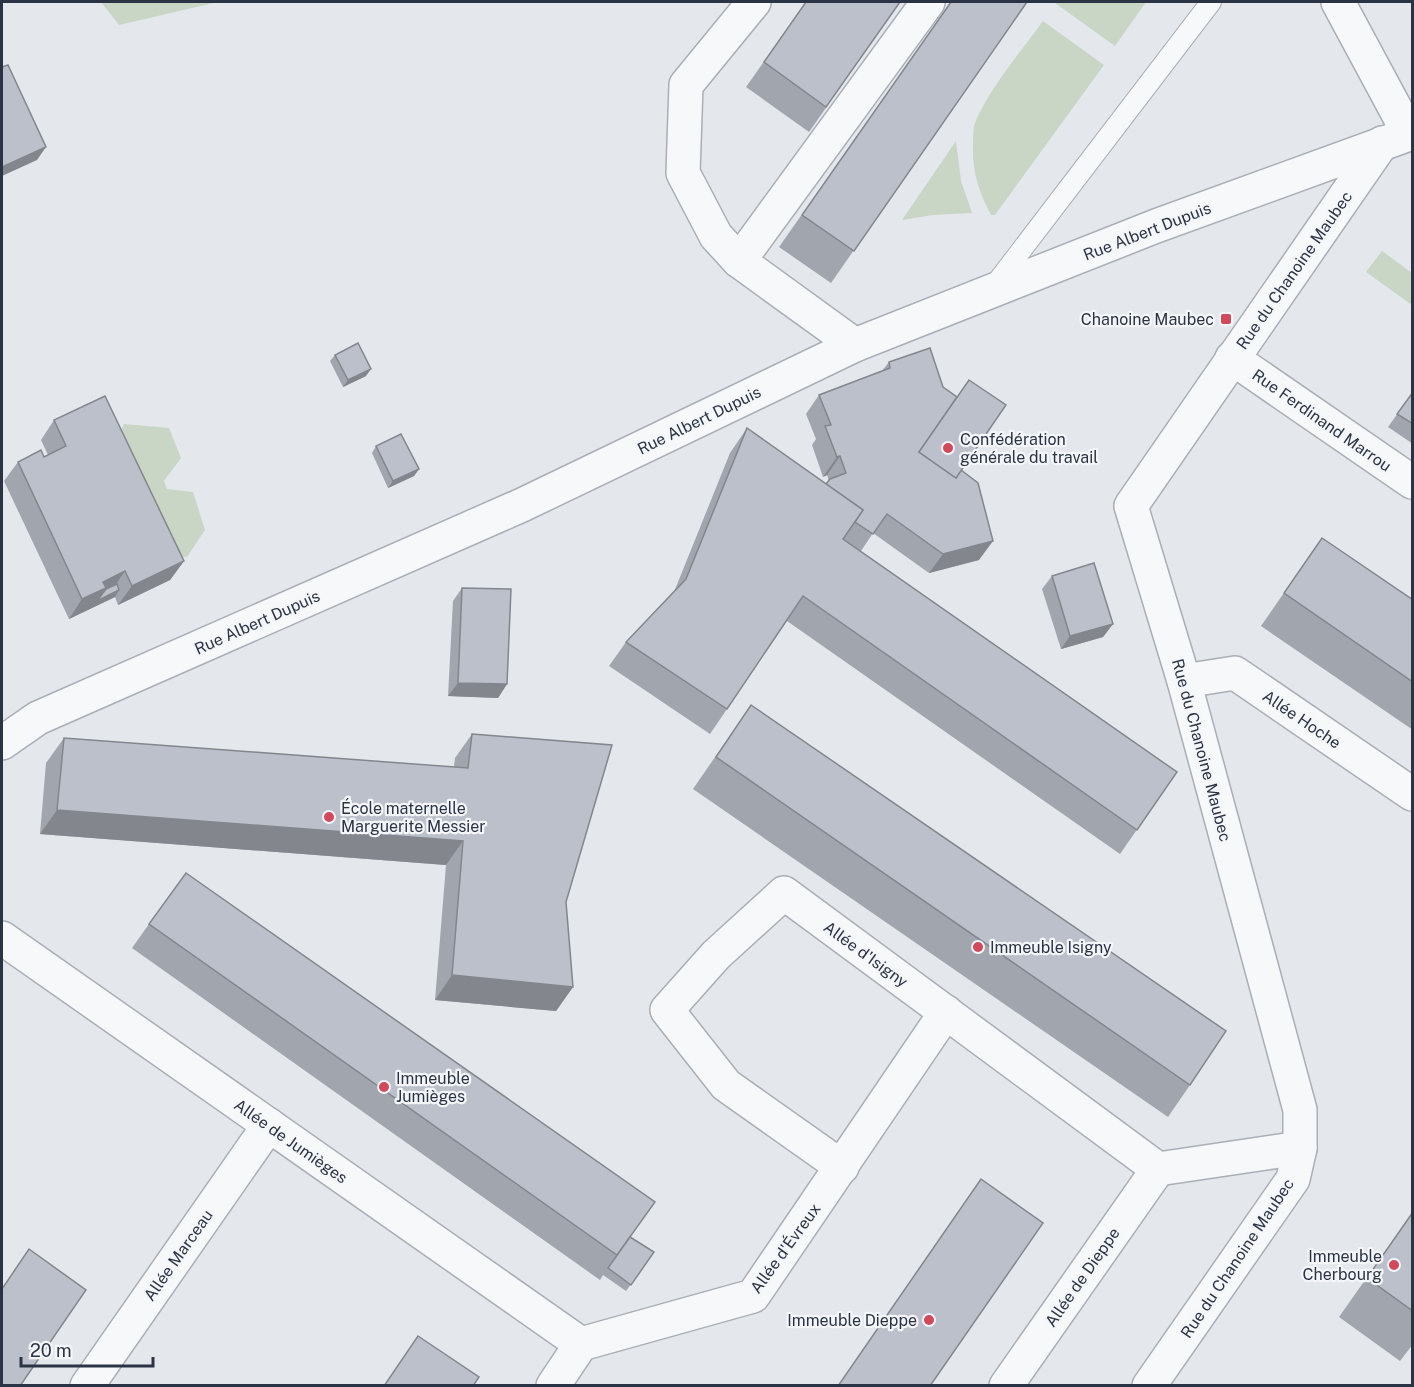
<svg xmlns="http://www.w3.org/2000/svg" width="1414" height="1387" font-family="'Public Sans',sans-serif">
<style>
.green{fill:#c9d6c5}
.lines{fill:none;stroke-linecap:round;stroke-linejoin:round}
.service-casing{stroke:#a9aeb7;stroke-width:22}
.minor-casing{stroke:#a9aeb7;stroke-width:36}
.service{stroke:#f7f8fa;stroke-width:20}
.minor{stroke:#f7f8fa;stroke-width:33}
.wall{fill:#a1a5ae}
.shaded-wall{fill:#83868d}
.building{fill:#bbc0ca;stroke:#83868d;stroke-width:1.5}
.poi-dot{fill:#d1495b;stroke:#f4f6f9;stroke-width:2}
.labels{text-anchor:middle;stroke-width:4.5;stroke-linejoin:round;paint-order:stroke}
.street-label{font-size:16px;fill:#2b3445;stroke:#f4f6f9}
.poi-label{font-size:16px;fill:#2b3445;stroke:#f4f6f9;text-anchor:start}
</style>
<rect width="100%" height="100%" fill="#e4e7ec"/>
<!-- green -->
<g class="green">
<polygon points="101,2 218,2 119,25"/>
<polygon points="1056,2 1146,2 1115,46 1055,3"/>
<path d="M 1043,21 L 1104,65 L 995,215 L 991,215 C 979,192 972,171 973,145 C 973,139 973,132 974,126 C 985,94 1022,50 1043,21 Z"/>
<polygon points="956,141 961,181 972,213 933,215 902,220"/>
<polygon points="1382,251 1412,273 1412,305 1366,272"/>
<polygon points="124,424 169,428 181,458 164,481 167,489 193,492 205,530 187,557 158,555 110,453"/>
</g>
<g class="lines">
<!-- service casing -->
<g class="service-casing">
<polyline id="service" points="994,286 1211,2"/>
</g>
<!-- minor casing -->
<g class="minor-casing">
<g id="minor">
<polyline points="754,2 686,85 683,173 716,236 739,261 855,345"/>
<polyline points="1338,2 1409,134"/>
<polyline points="739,261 928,2"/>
<polyline points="1232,358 1412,482"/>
<polyline points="1184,681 1235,673 1412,794"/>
<polyline points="2,743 38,718 522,505 855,345 1156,226 1412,133"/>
<polyline points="2,938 581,1344"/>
<polyline points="842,1167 726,1085 667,1010 716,955 784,893 1158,1169 1300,1148"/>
<polyline points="87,1386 269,1125"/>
<polyline points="553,1386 581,1344 753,1296 946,1012"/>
<polyline points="1006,1386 1158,1169"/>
<path d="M 1149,1386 L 1293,1179 L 1300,1148 L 1300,1110 L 1184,681 L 1131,506 C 1214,384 1299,265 1382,143"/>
</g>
</g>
<!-- service -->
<use href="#service" class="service"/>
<!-- minor -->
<use href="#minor" class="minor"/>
</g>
<!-- wall -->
<g class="wall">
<polygon points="806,2 900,2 809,132 746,87"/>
<polygon points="951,2 1027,2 831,283 779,247"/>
<polygon points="335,355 366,376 343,387 330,361"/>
<polygon points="889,362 961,470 979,560 929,573 873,533 861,551 1177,772 1120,854 787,621 710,734 609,666 626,642 674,592 730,453 747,428 826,484 829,481 827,475 823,477 812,445 816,439 806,414 819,395 882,371"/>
<polygon points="1413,392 1413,444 1388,427"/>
<polygon points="54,420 184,561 170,580 118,605 115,597 69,619 4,481 18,462 44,457 48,455 41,440"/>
<polygon points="376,446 419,469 414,476 388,488 372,453"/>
<polygon points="1322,538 1413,600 1413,730 1261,626"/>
<polygon points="1052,576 1113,624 1103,637 1061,649 1042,589"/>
<polygon points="462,588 507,684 498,698 448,696 453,601"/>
<polygon points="751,705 1190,1085 1168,1117 693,789"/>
<polygon points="472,734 573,987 556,1011 435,1000 446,865 40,834 46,763 64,738 454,767 455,758"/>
<polygon points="149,924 630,1237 654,1252 626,1291 603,1275 600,1280 132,948"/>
<polygon points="1413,1212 1413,1344 1400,1361 1339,1317"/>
</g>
<!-- shaded-wall -->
<g class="shaded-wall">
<polygon points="46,147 37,160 2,176 2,167"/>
<polygon points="371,369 366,376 343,387 348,380"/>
<polygon points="840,456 827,475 823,477 837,457"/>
<polygon points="419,469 414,476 388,488 393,481"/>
<polygon points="993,541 979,560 929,573 943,554"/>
<polygon points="184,561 170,580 118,605 132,586"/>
<polygon points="125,571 112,590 119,590 115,597 69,619 82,599 103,582"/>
<polygon points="1113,624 1103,637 1061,649 1070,636"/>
<polygon points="458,683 507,684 498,698 448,696"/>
<polygon points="57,810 463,841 446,865 40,834"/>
<polygon points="452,975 573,987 556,1011 435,1000"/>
</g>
<!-- building -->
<g class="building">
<polygon points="806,2 900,2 826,107 764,62"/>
<polygon points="951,2 1027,2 854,251 802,215"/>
<polygon points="8,65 46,147 2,167 2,67"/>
<polygon points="358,343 371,369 348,380 335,355"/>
<polygon points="930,348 943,387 957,397 919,452 956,478 961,470 978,483 993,541 943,554 887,514 873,534 855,522 863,510 826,484 830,479 846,473 840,456 837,457 825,426 831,425 819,395 890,368 889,362"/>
<polygon points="969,380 1006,405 956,478 919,452"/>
<polygon points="1413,392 1413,424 1397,414"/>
<polygon points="105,396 184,561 132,586 125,571 103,582 106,588 82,599 18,462 41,450 44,457 66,446 54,420"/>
<polygon points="747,428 863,510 843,539 1177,772 1137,830 803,596 727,709 626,642 686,579"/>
<polygon points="401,434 419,469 393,481 376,446"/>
<polygon points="1322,538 1413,600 1413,682 1284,593"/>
<polygon points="1094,563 1113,624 1070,636 1052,576"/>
<polygon points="117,584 119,590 97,601 106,589"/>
<polygon points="462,588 511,589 507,684 458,683"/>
<polygon points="751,705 1226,1031 1190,1085 716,757"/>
<polygon points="472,734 612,745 566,902 573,987 452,975 463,841 57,810 64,738 468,768"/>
<polygon points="186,873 655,1202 617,1255 149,924"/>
<polygon points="981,1179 1043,1223 930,1386 838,1386"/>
<polygon points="1413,1212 1413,1311 1367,1278"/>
<polygon points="630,1237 654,1252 631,1285 608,1268"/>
<polygon points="29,1249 86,1290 20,1386 2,1386 2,1289"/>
<polygon points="418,1336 479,1377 473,1386 384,1386"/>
</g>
<!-- markers -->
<g class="poi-dot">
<rect x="1220" y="313" width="12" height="12" rx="3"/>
<circle cx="948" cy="448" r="6"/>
<circle cx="329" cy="817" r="6"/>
<circle cx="978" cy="947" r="6"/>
<circle cx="384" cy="1087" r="6"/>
<circle cx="1394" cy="1265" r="6"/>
<circle cx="929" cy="1320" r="6"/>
</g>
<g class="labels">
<!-- street labels -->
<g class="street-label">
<text transform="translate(1147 231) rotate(-21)" y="6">Rue Albert Dupuis</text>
<text transform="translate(1294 270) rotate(-55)" y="6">Rue du Chanoine Maubec</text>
<text transform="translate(699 420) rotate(-26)" y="6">Rue Albert Dupuis</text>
<text transform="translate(1322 420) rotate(35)" y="6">Rue Ferdinand Marrou</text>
<text transform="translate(257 622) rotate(-24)" y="6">Rue Albert Dupuis</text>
<text transform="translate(1302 719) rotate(34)" y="6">Allée Hoche</text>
<text transform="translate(1202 750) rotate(75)" y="6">Rue du Chanoine Maubec</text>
<text transform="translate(866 954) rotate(36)" y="6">Allée d'Isigny</text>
<text transform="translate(291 1141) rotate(35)" y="6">Allée de Jumièges</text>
<text transform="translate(785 1248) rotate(-54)" y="6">Allée d'Évreux</text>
<text transform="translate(178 1255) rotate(-55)" y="6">Allée Marceau</text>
<text transform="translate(1237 1258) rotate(-56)" y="6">Rue du Chanoine Maubec</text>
<text transform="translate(1082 1277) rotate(-55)" y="6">Allée de Dieppe</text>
</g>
<!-- poi labels -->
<g class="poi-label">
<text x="1214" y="325" text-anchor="end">Chanoine Maubec</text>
<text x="960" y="445">Confédération<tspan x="960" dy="18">générale du travail</tspan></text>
<text x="341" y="814">École maternelle<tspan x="341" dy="18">Marguerite Messier</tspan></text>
<text x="990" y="953">Immeuble Isigny</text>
<text x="396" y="1084">Immeuble<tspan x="396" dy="18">Jumièges</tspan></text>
<text x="1382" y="1262" text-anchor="end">Immeuble<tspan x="1382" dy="18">Cherbourg</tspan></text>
<text x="917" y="1326" text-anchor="end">Immeuble Dieppe</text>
</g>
</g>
<!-- border -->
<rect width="1414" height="1387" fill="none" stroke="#2b3445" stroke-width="6"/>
<!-- scale -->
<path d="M21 1357v9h132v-9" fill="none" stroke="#2b3445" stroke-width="3"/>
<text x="30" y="1357" font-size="18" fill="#2b3445" stroke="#f4f6f9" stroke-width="4.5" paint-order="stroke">20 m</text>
</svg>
